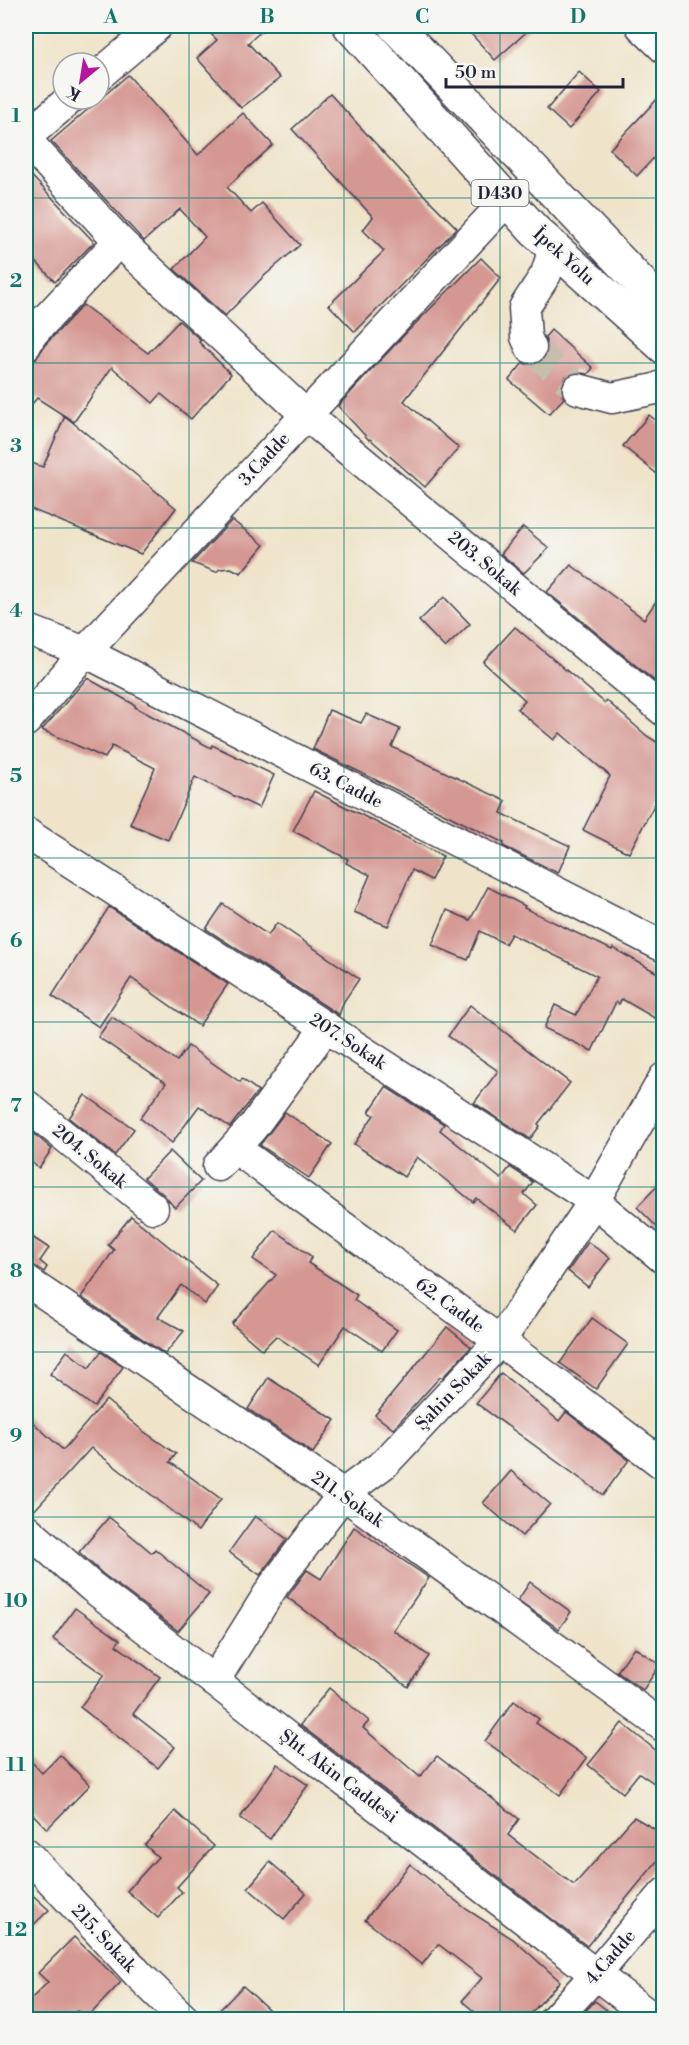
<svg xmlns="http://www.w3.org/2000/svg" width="689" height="2045" font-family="'Libre Bodoni',serif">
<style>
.building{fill:#d59792}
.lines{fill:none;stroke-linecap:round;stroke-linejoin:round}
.minor-tunnel{stroke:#c6bdad;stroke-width:30;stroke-dasharray:30 15;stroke-linecap:butt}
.minor-casing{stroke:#413f50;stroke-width:33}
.highway-casing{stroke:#413f50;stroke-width:36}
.minor{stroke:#fff;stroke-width:30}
.highway{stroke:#fff;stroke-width:33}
.grid{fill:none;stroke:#0f766e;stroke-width:1.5;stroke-opacity:0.55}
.labels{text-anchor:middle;stroke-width:5;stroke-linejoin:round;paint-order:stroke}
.shield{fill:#f6f6f2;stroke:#626272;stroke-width:1.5}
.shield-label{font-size:16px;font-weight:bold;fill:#22223b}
.street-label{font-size:18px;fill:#22223b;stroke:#f6f6f2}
.neatline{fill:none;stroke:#0f766e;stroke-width:2}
.grid-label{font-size:20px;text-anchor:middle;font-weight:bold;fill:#0f766e}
</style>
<rect width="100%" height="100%" fill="#f6f6f2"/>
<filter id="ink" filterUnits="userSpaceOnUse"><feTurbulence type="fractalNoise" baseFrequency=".0167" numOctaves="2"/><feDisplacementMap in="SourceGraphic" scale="12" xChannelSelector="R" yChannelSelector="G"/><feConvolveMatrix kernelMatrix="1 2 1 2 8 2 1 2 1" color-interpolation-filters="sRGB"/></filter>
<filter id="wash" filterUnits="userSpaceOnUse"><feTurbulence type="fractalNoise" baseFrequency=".008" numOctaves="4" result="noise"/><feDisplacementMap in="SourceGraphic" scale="24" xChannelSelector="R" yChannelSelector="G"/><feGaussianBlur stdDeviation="1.35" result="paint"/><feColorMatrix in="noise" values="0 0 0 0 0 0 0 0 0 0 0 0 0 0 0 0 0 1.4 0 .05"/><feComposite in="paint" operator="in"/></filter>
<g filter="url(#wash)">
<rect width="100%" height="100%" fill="#efe4ca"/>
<g id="blocks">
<!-- building -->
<g class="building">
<polygon points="203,26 267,26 248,43 280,78 241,108 197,58 217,40"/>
<polygon points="464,26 533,26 495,60"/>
<polygon points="579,72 601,92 569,129 547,109"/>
<polygon points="128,75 198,155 243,113 273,145 227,187 251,213 262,203 300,245 263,277 225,316 174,269 205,237 180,209 144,241 51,141"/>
<polygon points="663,93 663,148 637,176 610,149"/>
<polygon points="330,94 411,182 457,228 355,332 329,305 384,251 363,230 373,217 292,129"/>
<polygon points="26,170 94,242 55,282 26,251"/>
<polygon points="481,258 501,278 404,401 459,448 425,487 370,439 369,440 338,406 406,333"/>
<polygon points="83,305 148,353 179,321 201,340 199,342 231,374 191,419 161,394 153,403 112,367 74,422 37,398 26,411 26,362 36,359 45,345"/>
<polygon points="551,330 593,368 588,374 574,372 565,377 561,385 561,393 564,398 549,414 509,380 523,363 530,365 538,364 545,358 548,349 545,337"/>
<polygon points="649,415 663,426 663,479 623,446"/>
<polygon points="65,416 176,508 141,554 26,507 26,461 43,467"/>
<polygon points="232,520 264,545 241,573 231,568 220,569 216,572 192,563"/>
<polygon points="523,527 549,548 524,573 501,554"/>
<polygon points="571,565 644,619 663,591 663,688 547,592"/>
<polygon points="444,597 470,624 445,648 419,621"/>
<polygon points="515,627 605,703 607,701 647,736 663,746 663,811 654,805 629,853 583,830 610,776 560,733 554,740 517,709 525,700 483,662"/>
<polygon points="87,678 135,705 135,707 211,748 212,745 274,775 259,808 195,777 168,840 130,824 155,768 112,746 105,758 42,730"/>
<polygon points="329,710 361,723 366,714 400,729 392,747 506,801 501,813 570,846 558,873 503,846 504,843 313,749"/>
<polygon points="314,791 443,856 431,880 412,870 388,926 354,912 370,875 346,863 348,859 293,831"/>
<polygon points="488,887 525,906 524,908 612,950 613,948 663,976 663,1023 622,999 619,1004 616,1002 592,1051 544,1028 555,1005 576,1015 597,976 511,934 505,944 480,931 468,960 432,945 447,910 470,920"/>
<polygon points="223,904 268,935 277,923 359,979 344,1001 339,1015 206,929"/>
<polygon points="109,907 228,984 199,1026 131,978 99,1027 52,996"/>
<polygon points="470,1005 570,1083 538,1124 540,1126 530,1139 474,1103 498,1071 448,1036"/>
<polygon points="112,1017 177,1061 188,1046 240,1082 242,1079 258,1091 230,1127 199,1106 172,1143 140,1118 166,1083 98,1037"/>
<polygon points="386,1087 444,1124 440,1130 501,1179 510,1167 533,1182 524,1194 537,1205 517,1230 476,1198 473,1202 417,1157 404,1177 354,1144 374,1115 369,1112"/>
<polygon points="85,1095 134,1129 115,1155 69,1118"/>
<polygon points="285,1112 332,1144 309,1178 260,1145"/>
<polygon points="26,1127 52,1149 39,1168 26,1158"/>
<polygon points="170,1151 201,1181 175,1208 164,1195 144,1178"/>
<polygon points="663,1180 663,1233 637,1207"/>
<polygon points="131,1216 218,1286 205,1304 181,1285 158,1317 184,1331 165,1354 81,1297 114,1250 108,1245"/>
<polygon points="275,1230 312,1257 308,1263 357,1295 354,1300 397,1330 382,1351 345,1326 319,1365 276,1336 262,1350 232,1324 276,1275 253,1259"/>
<polygon points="26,1233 49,1248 40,1261 47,1267 44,1272 35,1266 26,1264"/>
<polygon points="588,1242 610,1258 588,1287 568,1271"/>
<polygon points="592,1318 628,1344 596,1389 560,1363"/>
<polygon points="447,1327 471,1347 443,1377 440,1377 393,1429 375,1415"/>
<polygon points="67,1351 89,1368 101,1352 123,1367 94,1407 50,1374"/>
<polygon points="501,1373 559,1421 566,1412 629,1460 603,1495 476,1403"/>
<polygon points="268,1378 335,1420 313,1453 248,1409"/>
<polygon points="106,1400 143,1431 176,1454 170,1462 221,1499 198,1531 91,1448 32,1513 26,1512 26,1416 63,1450"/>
<polygon points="511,1471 550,1504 522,1536 483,1503"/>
<polygon points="255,1516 287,1539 260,1575 229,1552"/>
<polygon points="109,1517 152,1553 155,1549 209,1594 178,1631 103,1574 79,1552"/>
<polygon points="354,1527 429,1578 393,1630 429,1656 408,1687 287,1597 307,1570 321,1579"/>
<polygon points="530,1582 571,1612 559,1629 518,1600"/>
<polygon points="75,1608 120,1640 116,1645 160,1677 133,1714 175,1747 158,1768 80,1707 104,1675 53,1639"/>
<polygon points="634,1647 660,1665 643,1690 617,1672"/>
<polygon points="329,1688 369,1721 363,1728 420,1777 437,1756 519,1819 508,1835 574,1885 634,1817 663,1834 663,1854 587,1946 300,1725"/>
<polygon points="514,1701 539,1719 536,1723 587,1758 560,1795 485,1741"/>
<polygon points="622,1723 663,1756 663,1789 639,1773 623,1793 588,1765"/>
<polygon points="60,1755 90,1785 47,1829 26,1807 26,1756 42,1773"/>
<polygon points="277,1764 308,1785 270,1839 240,1818"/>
<polygon points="175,1811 214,1846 177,1887 182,1892 158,1918 127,1891 158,1857 145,1845"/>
<polygon points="270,1862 306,1893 284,1919 248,1888"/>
<polygon points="410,1864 466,1909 513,1939 560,1981 526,2019 483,2019 462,2001 482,1978 438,1944 422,1965 365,1920"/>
<polygon points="26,1889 49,1910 26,1932"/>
<polygon points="74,1937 121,1982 86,2019 77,2011 69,2019 26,2019 26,2004 48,1982 38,1973"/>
<polygon points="243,1986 279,2019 211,2019"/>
<polygon points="595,2001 618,2019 578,2019"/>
</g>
</g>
</g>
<g filter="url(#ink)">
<use href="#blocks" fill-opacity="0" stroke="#413f50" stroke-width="1.5"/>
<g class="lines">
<!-- minor-tunnel -->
<polyline class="minor-tunnel" points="531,348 578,389"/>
<!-- minor casing -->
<g class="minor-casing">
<g id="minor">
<polyline points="641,26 664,48"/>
<polyline points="99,75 157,26"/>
<polyline points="26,137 70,99"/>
<polyline points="26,140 119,241 306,415 664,711"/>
<polyline points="26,345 31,335 119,241"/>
<polyline points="531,348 526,337 524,308 546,274 554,248"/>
<polyline points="578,389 612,398 655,389 664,385"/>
<polyline points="26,629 85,652 664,947"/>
<polyline points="26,721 85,652 507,200"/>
<polyline points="26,833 594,1201 664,1259"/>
<polyline points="26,1105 153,1208"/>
<polyline points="235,1148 500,1341 664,1465"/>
<polyline points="218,1166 253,1127 326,1027"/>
<polyline points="26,1281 343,1494 664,1727"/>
<polyline points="26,1529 92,1587 655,2020"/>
<polyline points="214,1681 274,1585 343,1494 385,1463 500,1341 594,1201 664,1078"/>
<polyline points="26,1853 139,1975 185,2020"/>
<polyline points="554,2020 596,1974 664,1894"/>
</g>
</g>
<!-- highway casing -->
<g class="highway-casing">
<g id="highway">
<polyline points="350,26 534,230 664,347"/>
<polyline points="395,26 664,307"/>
</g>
</g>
<!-- minor -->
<use href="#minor" class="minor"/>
<!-- highway -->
<use href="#highway" class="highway"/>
</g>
</g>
<!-- grid -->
<path class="grid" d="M 189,26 L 189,2020M 344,26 L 344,2020M 500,26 L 500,2020M 26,198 L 664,198M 26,363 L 664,363M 26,528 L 664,528M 26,693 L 664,693M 26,858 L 664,858M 26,1022 L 664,1022M 26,1187 L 664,1187M 26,1352 L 664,1352M 26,1517 L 664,1517M 26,1682 L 664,1682M 26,1847 L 664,1847"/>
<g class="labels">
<!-- shield labels -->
<rect class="shield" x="471.5" y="180" width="57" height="26" rx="4.5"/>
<g class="shield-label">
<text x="500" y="199">D430</text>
</g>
<!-- street labels -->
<g class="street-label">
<text transform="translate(564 256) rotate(42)" y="6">İpek Yolu</text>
<text transform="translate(264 459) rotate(-47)" y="6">3.Cadde</text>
<text transform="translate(485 563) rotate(40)" y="6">203. Sokak</text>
<text transform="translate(346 785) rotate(27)" y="6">63. Cadde</text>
<text transform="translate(348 1041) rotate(33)" y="6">207. Sokak</text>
<text transform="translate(90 1156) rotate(39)" y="6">204. Sokak</text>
<text transform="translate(450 1305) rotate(36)" y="6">62. Cadde</text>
<text transform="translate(453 1391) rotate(-46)" y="6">Şahin Sokak</text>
<text transform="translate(348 1499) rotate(35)" y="6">211. Sokak</text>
<text transform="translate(339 1776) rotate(37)" y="6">Şht. Akin Caddesi</text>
<text transform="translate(104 1938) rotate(47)" y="6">215. Sokak</text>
<text transform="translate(610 1957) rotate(-49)" y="6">4.Cadde</text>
</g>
</g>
<!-- margin -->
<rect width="689" height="2045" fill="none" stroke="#f6f6f2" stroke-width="66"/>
<!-- north arrow -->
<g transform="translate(81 81) rotate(210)"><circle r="28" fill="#f6f6f2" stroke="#a1a1a9" stroke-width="1.5"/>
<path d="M0-4.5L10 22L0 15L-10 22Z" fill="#b5179e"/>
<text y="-9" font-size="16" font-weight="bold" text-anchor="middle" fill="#22223b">K</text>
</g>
<!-- scale -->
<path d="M446 78v9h177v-9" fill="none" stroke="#22223b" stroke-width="3"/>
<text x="455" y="78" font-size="18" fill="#22223b" stroke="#f6f6f2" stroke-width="4.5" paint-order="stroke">50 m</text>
<rect x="33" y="33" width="623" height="1979" class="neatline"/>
<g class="grid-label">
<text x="111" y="23">A</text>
<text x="267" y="23">B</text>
<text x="422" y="23">C</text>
<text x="578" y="23">D</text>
<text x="16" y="122">1</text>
<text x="16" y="287">2</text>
<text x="16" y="452">3</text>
<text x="16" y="617">4</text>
<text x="16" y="782">5</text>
<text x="16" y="947">6</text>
<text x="16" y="1112">7</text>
<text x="16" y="1277">8</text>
<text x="16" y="1442">9</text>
<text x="16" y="1607">10</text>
<text x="16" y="1771">11</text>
<text x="16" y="1936">12</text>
</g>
</svg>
